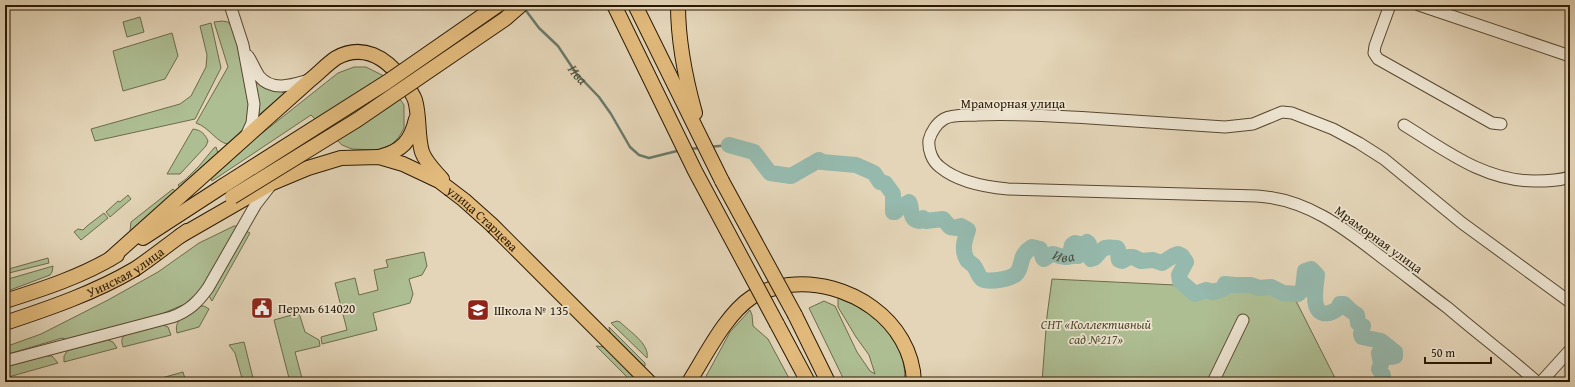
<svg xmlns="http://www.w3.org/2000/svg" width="1575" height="387" font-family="'Gentium Book Plus',serif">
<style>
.green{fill:#aebe93;stroke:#6c6c4b}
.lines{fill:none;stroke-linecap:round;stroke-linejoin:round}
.stream{stroke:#6a7969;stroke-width:2.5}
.river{stroke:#95b9ad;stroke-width:16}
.minor-casing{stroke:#584830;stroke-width:13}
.major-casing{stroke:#2a1903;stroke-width:16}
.minor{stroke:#ede4d1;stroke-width:11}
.major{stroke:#e2ba7c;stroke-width:14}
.major-bridge-casing{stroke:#2a1903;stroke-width:16;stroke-linecap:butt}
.major-bridge{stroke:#e2ba7c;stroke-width:14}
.labels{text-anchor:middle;stroke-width:3.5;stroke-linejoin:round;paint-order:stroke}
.street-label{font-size:13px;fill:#2a1903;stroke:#ede4d1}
.poi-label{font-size:13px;fill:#2a1903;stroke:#ede4d1;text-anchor:start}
.park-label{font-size:13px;font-style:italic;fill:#524b2e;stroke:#ede4d1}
.water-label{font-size:14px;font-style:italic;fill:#4a4936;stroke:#ede4d1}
</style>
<rect width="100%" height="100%" fill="#e4d5b8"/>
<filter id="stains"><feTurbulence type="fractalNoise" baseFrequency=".005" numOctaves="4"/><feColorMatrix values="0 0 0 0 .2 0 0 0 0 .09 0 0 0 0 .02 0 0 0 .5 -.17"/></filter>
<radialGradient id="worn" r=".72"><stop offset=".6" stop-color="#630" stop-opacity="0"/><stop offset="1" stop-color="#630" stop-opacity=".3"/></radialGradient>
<!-- green -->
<g class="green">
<polygon points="140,17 144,32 127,37 123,22"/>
<path d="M 222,21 L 228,22 L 233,28 L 252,102 L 252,109 L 243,131 L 228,144 C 217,143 209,127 196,123 L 228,67 L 214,22 Z"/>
<polygon points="211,23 221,68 195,119 95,141 91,129 180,104 191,96 206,67 207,55 200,26"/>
<polygon points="172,33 178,56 165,79 123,91 113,51"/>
<polygon points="354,67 366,67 384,76 404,105 404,128 399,137 391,145 377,150 352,149 342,145 311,115 212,181 211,179 256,138 338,73"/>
<polygon points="253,76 284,93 260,114 259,114"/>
<path d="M 193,129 C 201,130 205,134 208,141 L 206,146 L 180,174 L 167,174 Z"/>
<polygon points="216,147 218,153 216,156 182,190 178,185 186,179 199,166 214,148"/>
<polygon points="173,189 177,193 130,231 131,222"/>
<polygon points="128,195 131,199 110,217 106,212 118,201 120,202"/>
<polygon points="104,213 108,218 81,240 74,232 78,229 83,230 87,226"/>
<polygon points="234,226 238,226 209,278 197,293 185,304 152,318 67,340 62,338 5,355 5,347 41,334 108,300 158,272 199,243"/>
<polygon points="244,230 250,233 212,301 209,296 210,293"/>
<polygon points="424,252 427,266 422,275 409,279 413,294 410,303 373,313 377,330 322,344 321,337 347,330 335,283 355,278 359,295 378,290 374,270 388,267 386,260"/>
<polygon points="48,258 49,263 5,274 5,270"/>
<polygon points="53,266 52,272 50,275 5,292 5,280"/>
<polygon points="1052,279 1175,285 1293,295 1337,382 1042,382 1047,316"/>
<path d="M 838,298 C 851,304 866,308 877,318 C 893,332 908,360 904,382 L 845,382 L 809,308 L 824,301 L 835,306 L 857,352 L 870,371 L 875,374 L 869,355 L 856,337 L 838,307 Z"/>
<path d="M 199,306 L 204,306 L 209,309 L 199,327 L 177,333 C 173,318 189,313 199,306 Z"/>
<polygon points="750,310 752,315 753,326 768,339 791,382 703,382 730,332"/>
<polygon points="299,313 305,332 319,340 320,346 295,352 303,382 290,382 274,320"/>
<path d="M 617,321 L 620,322 C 629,331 650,344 647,358 L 611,323 Z"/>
<path d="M 163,325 L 168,327 L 171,335 L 123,347 C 122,343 121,340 123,337 C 128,331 155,327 163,325 Z"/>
<polygon points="609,327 645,363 645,366 644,366 610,333"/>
<polygon points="108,340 113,342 117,348 64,362 64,356 68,350"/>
<polygon points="244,342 254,382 243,382 235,353 229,345"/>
<polygon points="596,346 604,347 640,382 632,382"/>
<polygon points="45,356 52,356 58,363 5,378 5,367"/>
<polygon points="183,372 186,382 159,382 158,379"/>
</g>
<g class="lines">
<!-- stream -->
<g class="stream">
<path id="s1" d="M 524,8 L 539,28 L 558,46 L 576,73 L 599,97 L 611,114 L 630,147 L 639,155 L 649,158 L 681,150"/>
<polyline points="709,147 729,145"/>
<polyline points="689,149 700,148"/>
</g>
<!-- river -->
<path class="river" id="s2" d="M 729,145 L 754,152 L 770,173 L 791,176 L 819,160 L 822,162 L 856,165 L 874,173 L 880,182 L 885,183 L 893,194 L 893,212 L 895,212 L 899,208 L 909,202 C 913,208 908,219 919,221 L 923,218 L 926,221 L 943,219 L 950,227 L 956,228 L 961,226 L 968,230 C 965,239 961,250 967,260 C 969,262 972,264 974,266 C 977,270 978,276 982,279 C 988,283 1013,279 1017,273 C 1024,263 1018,256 1032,247 L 1040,249 L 1043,258 L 1044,259 C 1057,249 1053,257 1065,257 C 1070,257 1072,255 1078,256 L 1077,253 L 1071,249 L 1072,245 L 1075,243 L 1082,245 L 1087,242 L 1089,244 L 1089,256 L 1091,259 L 1094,258 C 1104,248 1102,246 1117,248 C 1120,251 1117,255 1119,260 L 1122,261 L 1129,257 L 1133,257 L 1141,261 L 1153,260 L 1162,263 L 1173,256 L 1178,254 L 1182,256 L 1186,262 L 1179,275 L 1180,281 L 1195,294 L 1206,290 L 1213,292 L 1223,289 L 1225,284 L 1235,285 L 1251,285 L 1259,288 L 1271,287 L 1283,293 L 1298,294 L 1303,289 L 1305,271 L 1311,269 L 1317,275 C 1316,286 1309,317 1329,313 C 1336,311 1338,309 1340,304 L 1344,304 L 1350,310 L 1357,315 L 1358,323 L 1363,326 L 1361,334 L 1362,337 L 1381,341 L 1395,352 L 1395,356 L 1392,357 L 1384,351 L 1379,353 L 1381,364 L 1379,369 C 1382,374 1385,375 1382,382"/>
<!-- minor casing -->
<g class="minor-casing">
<g id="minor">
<polyline points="230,5 243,45 254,104 252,123 246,136"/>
<polyline points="1390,5 1375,46 1374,53 1378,59 1492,123 1501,124"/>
<polyline points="1419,5 1570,56"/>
<path d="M 248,56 C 252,62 255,70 259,76 C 272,92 292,85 309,80"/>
<path d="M 1404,125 C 1445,150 1484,181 1534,181 C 1546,181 1558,181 1570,177"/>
<path d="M 5,361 L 172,317 C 189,311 198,302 208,288 L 256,204 L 270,186"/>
<polyline points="1213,382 1243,320"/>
<path d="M 1537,382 C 1508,356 1477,333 1448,308 C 1425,291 1403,273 1380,256 C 1343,227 1306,199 1257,196 L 1008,189 C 985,187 958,182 940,167 C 932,161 928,150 929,140 C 931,132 937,123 944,119 C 953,114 967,116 977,115 C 1014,113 1052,116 1089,118 C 1134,121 1179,124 1225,127 L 1253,124 L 1282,112 L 1292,113 L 1333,129 L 1359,143 L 1384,159 L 1462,223 L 1570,302"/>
<polyline points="1541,382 1570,350"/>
</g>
</g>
<!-- major casing -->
<g class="major-casing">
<g id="major">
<polyline points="635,5 722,181"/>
<path d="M 678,5 C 678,42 685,77 695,113"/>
<path d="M 379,157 C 402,151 411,141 416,119"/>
<path id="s3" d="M 180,236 L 272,183 L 308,168 L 341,158 L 379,157 L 403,164 L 439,181 L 464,200 L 492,225 L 649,382"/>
<polyline points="143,238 223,186"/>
<path d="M 110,259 L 310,80 C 319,73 327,64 336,58 C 363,43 386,58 402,79 C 407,86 412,92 415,100 C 420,117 417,135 422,152 C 426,163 435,171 442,179"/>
<path d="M 5,301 C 43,289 83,276 117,255"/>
<polyline points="795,315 828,382"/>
<path id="s4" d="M 5,323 C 50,308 94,293 135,269 C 153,257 170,243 187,231"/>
<polyline points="777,324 808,382"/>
<path d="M 689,382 C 706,355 726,314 752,297 C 763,290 777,287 789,285 C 847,278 912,320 914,382"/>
</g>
</g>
<!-- minor -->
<use href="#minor" class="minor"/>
<!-- major -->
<use href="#major" class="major"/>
<!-- major-bridge casing -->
<g class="major-bridge-casing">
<g id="major-bridge">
<polyline points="614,5 695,171 777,324"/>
<polyline points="722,181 795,315"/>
<polyline points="223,186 387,82 498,5"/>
<polyline points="232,197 357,120 505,19 521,5"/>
</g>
</g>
<!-- major-bridge -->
<use href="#major-bridge" class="major-bridge"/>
</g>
<!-- icons -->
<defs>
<g id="civic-square" transform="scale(1.15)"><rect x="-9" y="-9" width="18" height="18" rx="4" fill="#8f2418" stroke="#ede4d1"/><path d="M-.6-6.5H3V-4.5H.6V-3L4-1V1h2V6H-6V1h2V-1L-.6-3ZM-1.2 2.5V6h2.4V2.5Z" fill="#fff"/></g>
<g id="school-square" transform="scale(1.15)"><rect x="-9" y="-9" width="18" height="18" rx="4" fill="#8f2418" stroke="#ede4d1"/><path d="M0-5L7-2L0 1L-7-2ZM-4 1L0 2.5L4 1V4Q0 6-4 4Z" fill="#fff"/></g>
</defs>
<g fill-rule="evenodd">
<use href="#civic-square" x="262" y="308"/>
<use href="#school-square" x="478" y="310"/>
</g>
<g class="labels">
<!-- street labels -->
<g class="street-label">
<text x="1013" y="108">Мраморная улица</text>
<text dy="5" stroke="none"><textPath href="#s3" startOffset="340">улица Старцева</textPath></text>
<text transform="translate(1379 239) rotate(36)" y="5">Мраморная улица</text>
<text dy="5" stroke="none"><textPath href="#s4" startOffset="131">Уинская улица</textPath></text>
</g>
<!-- poi labels -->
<g class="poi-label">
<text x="278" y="313">Пермь 614020</text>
<text x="494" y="315">Школа № 135</text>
</g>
<!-- park labels -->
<g class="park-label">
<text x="1096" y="329">СНТ «Коллективный<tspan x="1096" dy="15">сад №217»</tspan></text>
</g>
<!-- water labels -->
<g class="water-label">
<text dy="5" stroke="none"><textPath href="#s1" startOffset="86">Ива</textPath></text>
<text dy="5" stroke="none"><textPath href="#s2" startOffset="474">Ива</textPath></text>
</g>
</g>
<!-- margin -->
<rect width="1575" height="387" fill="none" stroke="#e4d5b8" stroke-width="20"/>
<rect x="6" y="6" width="1563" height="375" fill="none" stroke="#2a1903" stroke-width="2"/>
<rect x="10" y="10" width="1555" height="367" fill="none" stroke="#2a1903"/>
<!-- scale -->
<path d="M1425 357v6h66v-6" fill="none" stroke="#2a1903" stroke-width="2"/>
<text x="1431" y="357" font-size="12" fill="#2a1903" stroke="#ede4d1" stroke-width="3" paint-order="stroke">50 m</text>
<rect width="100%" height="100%" filter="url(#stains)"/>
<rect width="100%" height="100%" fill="url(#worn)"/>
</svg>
